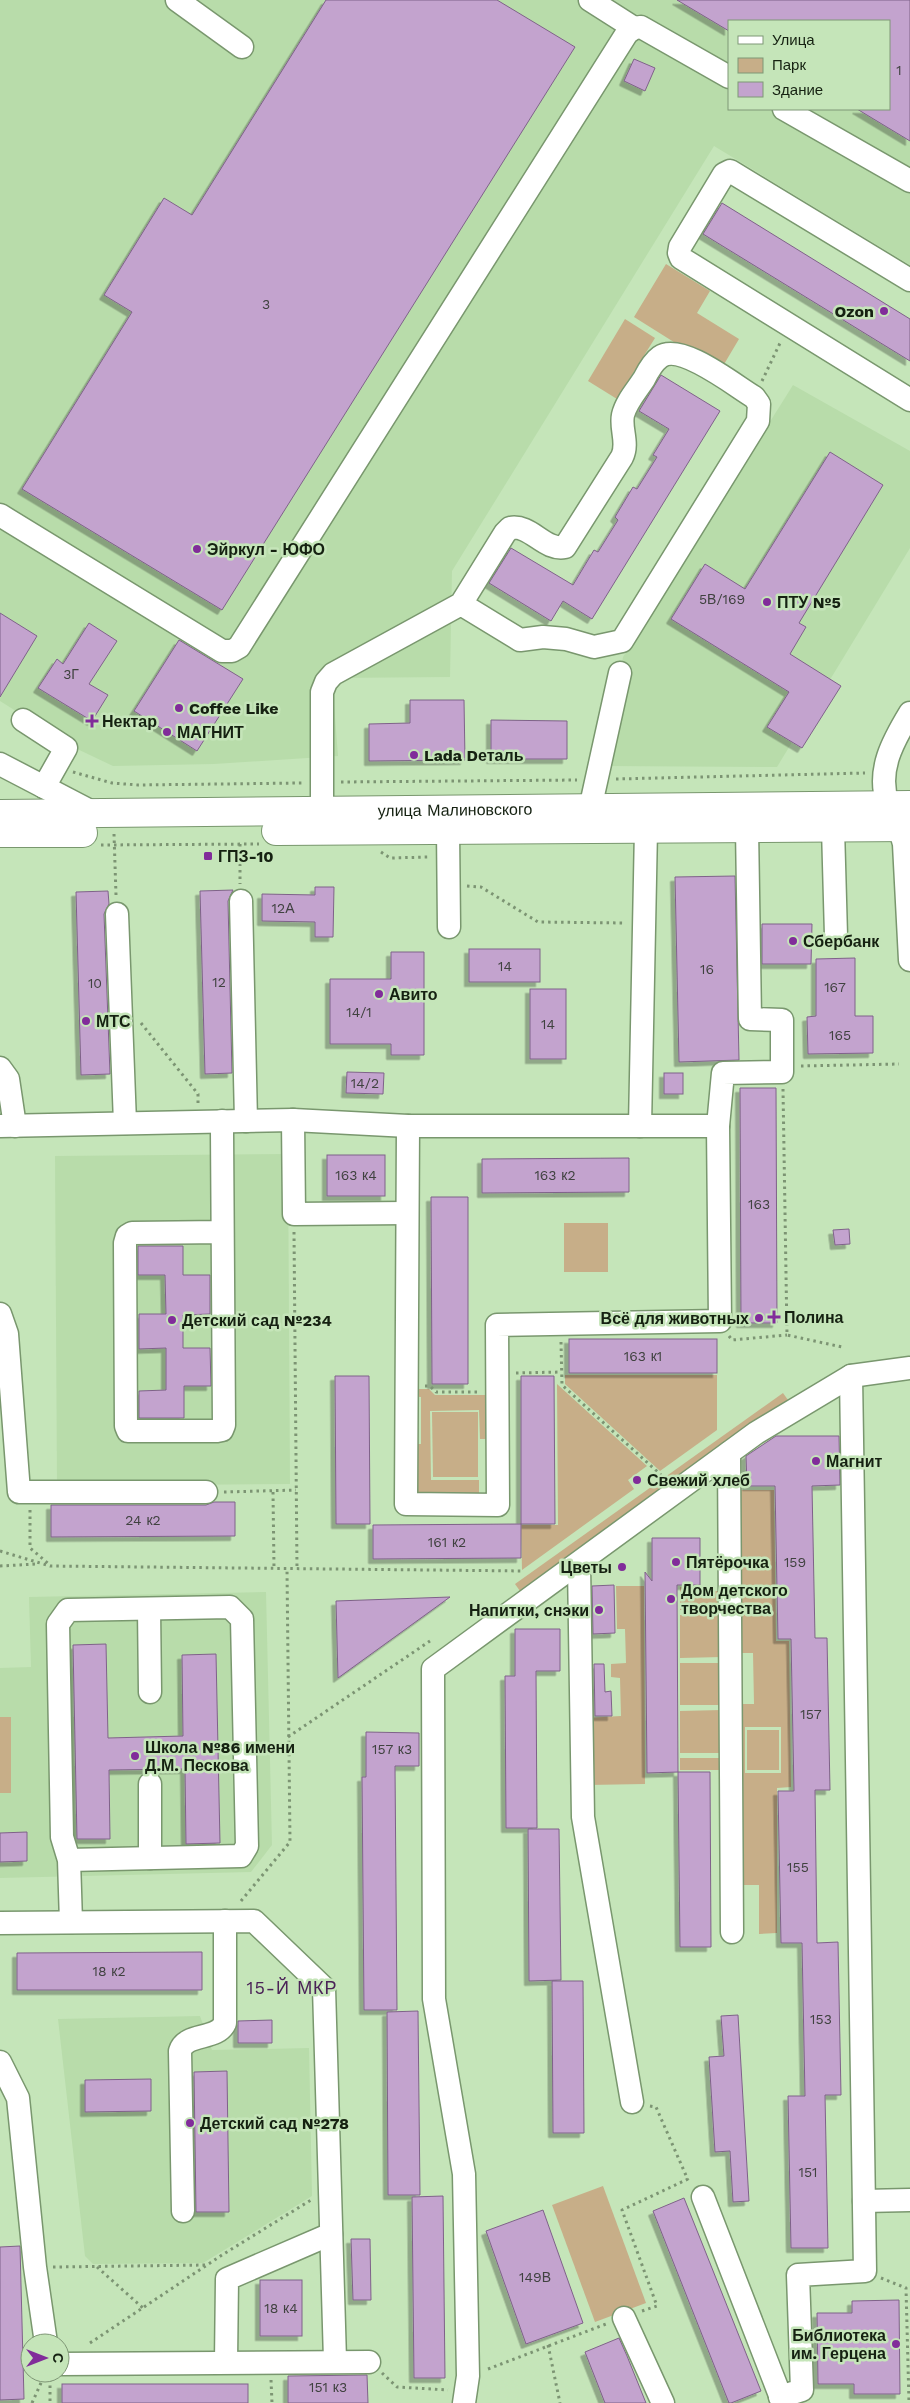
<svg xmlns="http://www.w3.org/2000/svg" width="910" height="2403" font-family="'Work Sans',sans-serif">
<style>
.built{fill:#b8dcaa;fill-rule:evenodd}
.green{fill:#c7ae88;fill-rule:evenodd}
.building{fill:#c3a3ce;stroke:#7f6289;filter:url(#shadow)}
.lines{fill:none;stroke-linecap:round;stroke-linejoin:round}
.minor-casing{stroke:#79976e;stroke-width:25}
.highway-casing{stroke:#79976e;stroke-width:30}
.path{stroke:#7c9473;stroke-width:3;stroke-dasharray:2.5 4;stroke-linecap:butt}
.minor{stroke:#fff;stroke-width:22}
.highway{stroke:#fff;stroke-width:28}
.poi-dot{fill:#812c9a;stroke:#c5e5b9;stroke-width:2}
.labels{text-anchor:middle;stroke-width:5;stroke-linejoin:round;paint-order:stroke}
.number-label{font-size:14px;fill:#404240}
.poi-label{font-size:16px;font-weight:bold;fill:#152111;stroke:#c5e5b9;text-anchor:start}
.street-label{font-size:16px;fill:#152111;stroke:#c5e5b9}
.neighbourhood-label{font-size:18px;letter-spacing:1px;fill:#4a2257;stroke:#c5e5b9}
</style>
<defs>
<filter id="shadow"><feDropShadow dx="-4.5" dy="4.5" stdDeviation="0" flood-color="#0004"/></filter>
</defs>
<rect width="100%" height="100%" fill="#c5e5b9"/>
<!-- built -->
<g class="built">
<path d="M 0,0 L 910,0 L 910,265 L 714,146 L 452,571 L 450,677 L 332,678 L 338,756 L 214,764 L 113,766 L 73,747 L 0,701 ZM 729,21 L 889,21 L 889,109 L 729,109 Z"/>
<polygon points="793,385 910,451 910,548 777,767 606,766 623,657"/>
<polygon points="288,1154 290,1484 57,1486 55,1156"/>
<polygon points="266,1592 272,1845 251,1872 0,1878 0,1668 31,1667 29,1597"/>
<polygon points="200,2016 212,2050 309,2048 312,2196 203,2263 93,2264 85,2256 58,2019"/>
</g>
<!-- green -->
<g class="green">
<polygon points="666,264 710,291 697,313 739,339 720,371 634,317"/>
<polygon points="625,319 655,338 617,399 588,381"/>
<rect x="564" y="1223" width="44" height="49"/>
<polygon points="565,1375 717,1375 717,1430 660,1471 565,1384"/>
<polygon points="557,1384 647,1466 628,1480 634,1489 522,1570 521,1525 558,1525"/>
<polygon points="410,1389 429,1389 435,1395 492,1395 492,1439 480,1439 479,1410 430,1411 431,1480 479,1480 479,1500 410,1500 410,1444 421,1444 421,1397 410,1396"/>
<polygon points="783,1393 788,1400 520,1591 515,1584"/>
<polygon points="432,1412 478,1412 478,1477 433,1477"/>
<path d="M 735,1490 L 774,1490 L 776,1641 L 789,1641 L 791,1787 L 777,1788 L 777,1933 L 759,1934 L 759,1885 L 738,1885 L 737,1704 L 754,1704 L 753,1653 L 737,1653 ZM 745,1727 L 781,1727 L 781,1773 L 745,1773 Z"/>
<polygon points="616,1586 644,1586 645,1784 588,1785 586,1718 621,1716 620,1678 611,1677 611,1664 626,1663 625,1629 617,1629"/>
<polygon points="702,1586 702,1591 722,1591 722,1610 680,1610 680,1587"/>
<polygon points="680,1615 722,1615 722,1657 680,1658"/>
<rect x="680" y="1663" width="42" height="42"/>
<polygon points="722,1710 722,1753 680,1753 680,1711"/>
<rect x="0" y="1717" width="11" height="76"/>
<rect x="747" y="1730" width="32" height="40"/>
<rect x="680" y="1758" width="42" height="12"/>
<polygon points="603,2186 646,2303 595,2322 552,2205"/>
</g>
<!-- building -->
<g class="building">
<polygon points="326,0 497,0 575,47 222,610 22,489 132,312 104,295 164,198 192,215"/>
<polygon points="677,0 910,0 910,141 857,109 889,109 889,21 729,21 729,31"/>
<polygon points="634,59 655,68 645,91 624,81"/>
<polygon points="722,203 910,319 910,361 703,234"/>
<polygon points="661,375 720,411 592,619 563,601 551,621 489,583 511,548 573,585 594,550 598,552 618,520 615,517 633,487 637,489 657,457 653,455 669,429 639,411"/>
<polygon points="830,452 883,485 799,623 806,627 790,654 841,686 802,748 767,727 789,692 671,619 705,564 745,589"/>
<polygon points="0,613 37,636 0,697"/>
<polygon points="89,623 117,641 89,684 108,695 92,721 38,688 57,659 63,664"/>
<polygon points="179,640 243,679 197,751 134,711"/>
<polygon points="410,700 464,700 465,760 369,761 369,724 410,723"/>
<polygon points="491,720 567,721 567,759 491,759"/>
<polygon points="735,876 739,1060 679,1062 675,877"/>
<polygon points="315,887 334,887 333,937 315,937 315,922 262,921 262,894 315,895"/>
<polygon points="233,890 228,901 232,1073 205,1074 200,891"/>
<polygon points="108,891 109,904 104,914 110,1074 81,1075 76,892"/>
<polygon points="762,924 812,924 811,964 762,964"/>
<rect x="469" y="949" width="71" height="33"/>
<polygon points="391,952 424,952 424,1055 391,1055 391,1044 330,1044 330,979 391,979"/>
<polygon points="855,958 855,1016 873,1016 873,1053 808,1054 807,1017 816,1016 816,959"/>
<rect x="530" y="989" width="36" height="70"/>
<polygon points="347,1072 384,1073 383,1094 346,1093"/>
<rect x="664" y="1073" width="19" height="21"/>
<polygon points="740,1088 776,1088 777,1323 741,1323"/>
<rect x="327" y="1155" width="58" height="41"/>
<polygon points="629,1158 629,1192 482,1193 482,1159"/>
<polygon points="431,1197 468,1197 468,1384 432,1384"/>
<polygon points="849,1229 850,1244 835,1245 833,1230"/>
<polygon points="138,1246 183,1246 183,1275 210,1275 210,1314 183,1315 183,1348 210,1348 211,1386 184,1386 184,1418 139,1418 139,1391 166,1390 166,1348 139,1349 139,1314 166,1314 165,1275 138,1275"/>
<rect x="569" y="1339" width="148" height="34"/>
<polygon points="335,1376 369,1376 370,1524 336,1524"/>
<polygon points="521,1376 554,1376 555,1524 521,1524"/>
<polygon points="776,1436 839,1436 840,1485 812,1486 815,1638 827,1638 830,1790 815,1790 817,1943 838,1942 841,2095 825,2095 828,2248 791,2248 788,2096 805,2096 802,1943 781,1943 778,1791 794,1791 791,1639 778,1639 775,1486 747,1486 746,1456"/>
<polygon points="214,1502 235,1502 235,1536 51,1537 51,1505 206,1505"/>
<polygon points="521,1524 521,1558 373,1559 373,1525"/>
<polygon points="652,1538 700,1538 700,1585 677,1585 678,1772 647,1773 645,1572 652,1581"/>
<polygon points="614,1585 615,1633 593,1634 592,1586"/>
<polygon points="450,1597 338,1678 336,1601"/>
<polygon points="515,1629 560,1629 560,1671 536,1671 537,1828 506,1828 505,1676 515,1676"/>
<polygon points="106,1644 108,1738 183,1736 182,1655 216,1654 220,1843 186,1844 185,1769 109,1770 110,1839 77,1839 73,1645"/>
<polygon points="594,1664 604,1664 605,1692 611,1691 612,1716 595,1716"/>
<polygon points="366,1732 419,1733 419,1766 395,1766 397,2010 364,2010 362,1777 366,1777"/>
<polygon points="678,1772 710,1772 711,1947 680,1947"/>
<polygon points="528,1829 559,1829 561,1980 529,1981"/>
<polygon points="27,1832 27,1861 0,1862 0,1833"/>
<polygon points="202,1952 202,1990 17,1990 17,1953"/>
<polygon points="552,1981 583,1981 584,2133 553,2133"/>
<polygon points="418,2011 420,2195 388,2195 387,2012"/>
<polygon points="738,2015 749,2201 733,2202 730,2151 715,2152 709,2057 724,2056 721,2016"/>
<polygon points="272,2020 272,2043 238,2043 238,2021"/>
<polygon points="227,2071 229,2212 196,2212 194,2072"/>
<polygon points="151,2079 151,2111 85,2112 85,2080"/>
<polygon points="443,2196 445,2378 414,2378 412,2197"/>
<polygon points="684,2198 761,2391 731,2403 729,2403 653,2211"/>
<polygon points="543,2210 583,2323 526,2344 486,2231"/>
<polygon points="351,2239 370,2239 371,2300 353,2300"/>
<polygon points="20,2246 24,2399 0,2400 0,2247"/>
<rect x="260" y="2280" width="42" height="56"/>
<polygon points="899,2300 900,2394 854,2394 854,2384 818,2384 817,2313 852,2313 852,2301"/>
<polygon points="619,2338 627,2356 646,2403 605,2403 585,2352"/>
<polygon points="367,2375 368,2403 288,2403 288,2376"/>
<rect x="62" y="2384" width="186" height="19"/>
</g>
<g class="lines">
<!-- minor casing -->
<g class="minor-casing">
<g id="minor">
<polyline points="177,0 242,47"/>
<polyline points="590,0 634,28"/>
<polyline points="784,109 910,181"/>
<polyline points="910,280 730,171 724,174 680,247 679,253 681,258 910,400"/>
<polyline points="0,515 222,651 232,651 239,647 627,33 634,28 641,27 729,77"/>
<path d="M 910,713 C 893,741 876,771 888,804 C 893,818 901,830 904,844 L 910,960"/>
<polyline points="23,720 66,748 44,787"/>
<polyline points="0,764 94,813"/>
<polyline points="590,809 620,673"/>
<path d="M 322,812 L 322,692 L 326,682 L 333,674 L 461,604 L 505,533 L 510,528 C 531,524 544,551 565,547 L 622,457 C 629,443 620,429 623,415 C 626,402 637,390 644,379 C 648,371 653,362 660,357 C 681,342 735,386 754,397 L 759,404 L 758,421 L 622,641 L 594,647 L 566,639 L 543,637 L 520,640 L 461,604"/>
<polyline points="833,828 836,936"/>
<polyline points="448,830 449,927"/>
<polyline points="241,901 246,1121"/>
<polyline points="117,914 125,1123"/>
<polyline points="0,1068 8,1079 15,1126"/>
<polyline points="293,1120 294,1214 407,1213"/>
<polyline points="222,1121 222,1131 224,1425 222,1430 217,1431 128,1431 126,1426 125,1243 127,1236 132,1233 222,1232"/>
<polyline points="0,1126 293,1120 408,1126 640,1126 646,829"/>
<polyline points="408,1126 406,1504 498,1505 497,1325 720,1321 718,1126 640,1126"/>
<polyline points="718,1126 723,1073 782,1072 782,1020 750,1019 747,828"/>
<polyline points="0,1314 7,1334 19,1492 206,1492"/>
<polyline points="729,1453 732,1932"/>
<polyline points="579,1565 583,1817 632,2102"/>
<polyline points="149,1609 150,1692"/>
<polyline points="150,1784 150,1858"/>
<polyline points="69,1860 241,1856 247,1846 242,1619 230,1607 68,1610 58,1624 62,1837 69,1860 71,1922"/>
<polyline points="0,1923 254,1921 324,1988 335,2360"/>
<polyline points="0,2062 18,2098 35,2267 46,2343"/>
<polyline points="703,2197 783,2403"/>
<polyline points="864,2201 910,2200"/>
<path d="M 183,2211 L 180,2051 C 186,2032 217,2041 225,2023 L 225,1921"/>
<polyline points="624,2318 663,2403"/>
<polyline points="226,2362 227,2279 331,2234"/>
<polyline points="60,2364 369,2362"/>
<polyline points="780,2397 802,2390 798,2275 865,2271 851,1376"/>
<polyline points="464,2403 468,2376 464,2174 434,1999 433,1669 756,1433 851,1376 910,1368"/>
</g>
</g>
<!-- highway casing -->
<g class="highway-casing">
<g id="highway">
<path id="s1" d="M 0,814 L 910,805"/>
<polyline points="276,831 910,827"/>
<polyline points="0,833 83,833"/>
</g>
</g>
<!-- path -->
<g class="path">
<polyline points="762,381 781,341"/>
<polyline points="73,772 112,783 138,785 302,783"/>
<polyline points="616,779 865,773"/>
<polyline points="341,782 577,780"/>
<polyline points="114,834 116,895"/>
<polyline points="240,844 240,884"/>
<polyline points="101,845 259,844"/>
<polyline points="381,852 390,858 429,857"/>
<polyline points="467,886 481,887 538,922 626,923"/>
<polyline points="141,1023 198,1094 198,1104"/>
<polyline points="801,1066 899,1064"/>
<polyline points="783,1089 787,1335 842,1347"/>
<polyline points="294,1232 297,1569"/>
<polyline points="729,1336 732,1340 787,1335"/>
<polyline points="561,1342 562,1385 661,1475"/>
<polyline points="516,1373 561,1372"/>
<polyline points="425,1386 430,1386 436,1392 478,1392"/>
<polyline points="224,1492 296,1490"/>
<polyline points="273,1492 274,1568"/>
<polyline points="30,1510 30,1548 50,1565"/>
<polyline points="0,1551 50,1566 524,1571"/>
<polyline points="0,1566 37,1564"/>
<polyline points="288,1737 430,1641"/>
<polyline points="241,1901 290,1842 287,1569"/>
<polyline points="650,2106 656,2107 688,2180"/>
<polyline points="53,2267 207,2265"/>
<polyline points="97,2267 143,2308"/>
<polyline points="881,2278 906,2288 909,2403"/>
<polyline points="642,2311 657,2306 622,2210 688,2179"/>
<polyline points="90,2343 222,2255 311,2200"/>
<polyline points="548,2345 560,2403"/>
<polyline points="488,2369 606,2324"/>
<polyline points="382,2373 397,2387 448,2390"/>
<polyline points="50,2379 50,2403"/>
<polyline points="271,2380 272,2403"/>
<polyline points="32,2403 45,2374"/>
</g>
<!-- minor -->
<use href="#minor" class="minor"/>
<!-- highway -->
<use href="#highway" class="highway"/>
</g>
<!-- markers -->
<g class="poi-dot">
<circle cx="884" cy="311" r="5"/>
<circle cx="197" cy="549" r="5"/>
<circle cx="767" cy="602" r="5"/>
<circle cx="179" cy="708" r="5"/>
<path d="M89.5 713.5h5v5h5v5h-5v5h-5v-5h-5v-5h5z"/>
<circle cx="167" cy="732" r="5"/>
<circle cx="414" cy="755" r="5"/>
<rect x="203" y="851" width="10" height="10" rx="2.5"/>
<circle cx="793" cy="941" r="5"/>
<circle cx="379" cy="994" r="5"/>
<circle cx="86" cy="1021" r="5"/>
<path d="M771.5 1309.5h5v5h5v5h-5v5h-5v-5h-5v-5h5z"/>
<circle cx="759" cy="1318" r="5"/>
<circle cx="172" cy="1320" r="5"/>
<circle cx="816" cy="1461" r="5"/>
<circle cx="637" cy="1480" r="5"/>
<circle cx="676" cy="1562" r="5"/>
<circle cx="622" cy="1567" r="5"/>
<circle cx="671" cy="1599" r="5"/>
<circle cx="599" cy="1610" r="5"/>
<circle cx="135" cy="1756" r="5"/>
<circle cx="190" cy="2123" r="5"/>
<circle cx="896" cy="2344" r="5"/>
</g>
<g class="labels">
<!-- number labels -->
<g class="number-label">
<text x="899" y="75">1</text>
<text x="266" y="309">3</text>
<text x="722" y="604">5В/169</text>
<text x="71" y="679">3Г</text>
<text x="283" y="913">12А</text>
<text x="505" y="971">14</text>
<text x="707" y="974">16</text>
<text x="219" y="987">12</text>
<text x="95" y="988">10</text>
<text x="835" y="992">167</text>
<text x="359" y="1017">14/1</text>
<text x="548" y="1029">14</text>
<text x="840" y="1040">165</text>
<text x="365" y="1088">14/2</text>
<text x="356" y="1180">163 к4</text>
<text x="555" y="1180">163 к2</text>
<text x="759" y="1209">163</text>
<text x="643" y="1361">163 к1</text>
<text x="143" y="1525">24 к2</text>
<text x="447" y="1547">161 к2</text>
<text x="795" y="1567">159</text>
<text x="811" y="1719">157</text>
<text x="392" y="1754">157 к3</text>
<text x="798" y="1872">155</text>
<text x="109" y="1976">18 к2</text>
<text x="821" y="2024">153</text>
<text x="808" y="2177">151</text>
<text x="535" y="2282">149В</text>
<text x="281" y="2313">18 к4</text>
<text x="328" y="2392">151 к3</text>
</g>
<!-- poi labels -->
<g class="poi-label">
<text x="874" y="317" text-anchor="end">Ozon</text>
<text x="207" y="555">Эйркул - ЮФО</text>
<text x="777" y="608">ПТУ №5</text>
<text x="189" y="714">Coffee Like</text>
<text x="102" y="727">Нектар</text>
<text x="177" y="738">МАГНИТ</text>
<text x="424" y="761">Lada Dеталь</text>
<text x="218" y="862">ГПЗ-10</text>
<text x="803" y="947">Сбербанк</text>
<text x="389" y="1000">Авито</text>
<text x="96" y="1027">МТС</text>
<text x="784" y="1323">Полина</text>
<text x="749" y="1324" text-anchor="end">Всё для животных</text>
<text x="182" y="1326">Детский сад №234</text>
<text x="826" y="1467">Магнит</text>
<text x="647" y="1486">Свежий хлеб</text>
<text x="686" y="1568">Пятёрочка</text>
<text x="612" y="1573" text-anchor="end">Цветы</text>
<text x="681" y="1596">Дом детского<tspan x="681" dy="18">творчества</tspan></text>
<text x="589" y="1616" text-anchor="end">Напитки, снэки</text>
<text x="145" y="1753">Школа №86 имени<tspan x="145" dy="18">Д.М. Пескова</tspan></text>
<text x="200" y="2129">Детский сад №278</text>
<text x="886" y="2341" text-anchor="end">Библиотека<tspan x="886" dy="18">им. Герцена</tspan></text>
</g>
<!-- street labels -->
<g class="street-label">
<text dy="6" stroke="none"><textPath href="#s1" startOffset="455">улица Малиновского</textPath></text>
</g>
<!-- neighbourhood labels -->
<g class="neighbourhood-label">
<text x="292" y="1994">15-Й МКР</text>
</g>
</g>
<!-- legend -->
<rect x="728" y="20" width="162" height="90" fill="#c5e5b9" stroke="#7f9776"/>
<rect x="738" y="36" width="25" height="8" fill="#ffffff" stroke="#7f9776"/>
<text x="772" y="45" font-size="15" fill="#152111">Улица</text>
<rect x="738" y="58" width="25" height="15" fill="#c7ae88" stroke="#7f9776"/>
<text x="772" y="70" font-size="15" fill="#152111">Парк</text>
<rect x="738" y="82" width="25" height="15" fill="#c3a3ce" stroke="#7f9776"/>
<text x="772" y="95" font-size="15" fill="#152111">Здание</text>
<!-- north arrow -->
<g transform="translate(45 2358) rotate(90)"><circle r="24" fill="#c5e5b9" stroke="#7f9776"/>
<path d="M0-4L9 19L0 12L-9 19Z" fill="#812c9a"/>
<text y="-8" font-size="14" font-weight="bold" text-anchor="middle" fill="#152111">С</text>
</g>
</svg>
